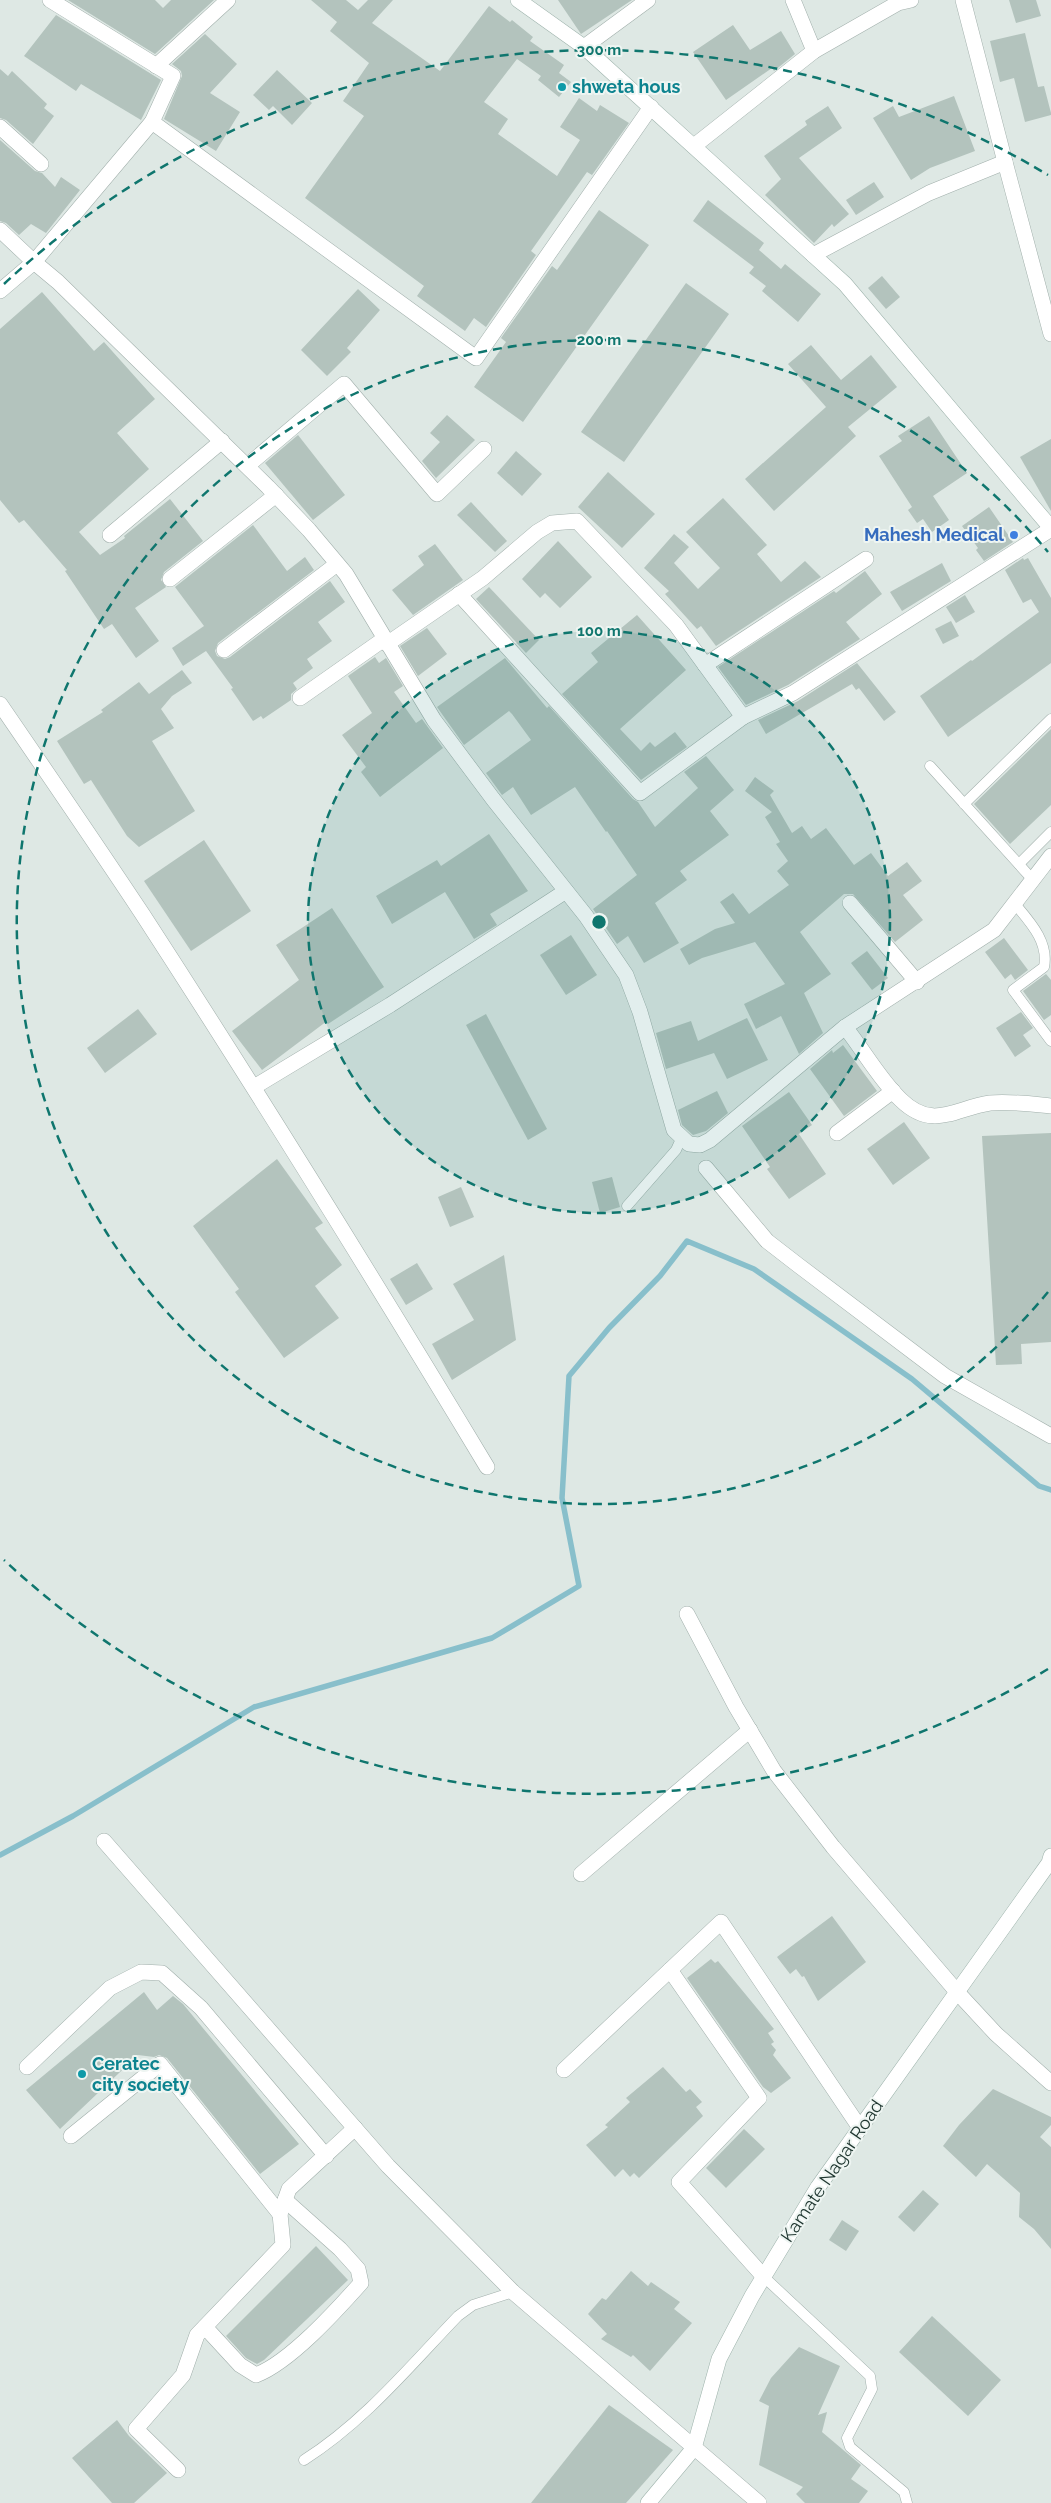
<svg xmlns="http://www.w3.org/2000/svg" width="1051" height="2503" font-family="Raleway,sans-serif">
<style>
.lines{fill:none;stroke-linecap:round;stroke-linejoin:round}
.stream{stroke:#88bfcb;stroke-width:5.5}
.building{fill:#b3c3bd}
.lane-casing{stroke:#a1afab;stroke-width:11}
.street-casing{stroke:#a1afab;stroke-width:16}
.secondary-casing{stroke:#9eb3ac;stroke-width:16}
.lane{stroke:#fff;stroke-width:10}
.street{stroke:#fff;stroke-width:15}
.secondary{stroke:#fff;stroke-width:15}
.ring{fill:none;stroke:#0f766e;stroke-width:2.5;stroke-dasharray:9 6}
.culture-dot{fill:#0f9aa8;stroke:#eef5f2;stroke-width:2}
.shop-dot{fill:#3f7fe0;stroke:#eef5f2;stroke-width:2}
.labels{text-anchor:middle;stroke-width:4;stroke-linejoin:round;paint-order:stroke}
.culture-label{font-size:18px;font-weight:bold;fill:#0d838f;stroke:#eef5f2;text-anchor:start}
.shop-label{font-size:18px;font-weight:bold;fill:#366cbe;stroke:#eef5f2;text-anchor:end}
.street-label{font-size:18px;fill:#203731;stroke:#eef5f2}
.centre{fill:#0f766e;stroke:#eef5f2;stroke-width:2.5}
.ring-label{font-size:15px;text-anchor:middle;font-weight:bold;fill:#0f766e;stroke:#eef5f2;stroke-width:4;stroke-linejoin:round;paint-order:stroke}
</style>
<rect width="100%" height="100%" fill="#dee8e4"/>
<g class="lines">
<!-- stream -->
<polyline class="stream" points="0,1855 73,1816 254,1707 492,1638 579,1586 562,1498 569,1376 609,1328 660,1276 687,1241 754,1269 912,1379 1039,1486 1051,1490"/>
</g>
<!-- building -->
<g class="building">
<polygon points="68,0 155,0 163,8 171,0 214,0 155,54"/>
<polygon points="311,0 346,0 358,10 368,0 393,0 372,23 440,71 489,6 510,22 512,20 533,37 530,41 564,65 559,73 571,82 559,97 538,80 541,76 517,59 484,102 508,119 498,134 557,176 580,140 560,127 579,98 597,111 600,105 629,123 592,175 587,172 531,251 536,255 486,327 474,318 465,331 417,296 424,286 305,198 364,116 343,101 369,63 330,31 337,22"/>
<polygon points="558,0 632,0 581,34"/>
<polygon points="1009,0 1036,0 1041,16 1016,23"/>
<polygon points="56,15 161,80 141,120 81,84 76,91 24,56"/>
<polygon points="733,25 750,50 781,31 795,54 774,71 772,68 726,100 693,52"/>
<polygon points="1025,33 1038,87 1044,86 1051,113 1051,115 1025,122 1014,78 1000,82 990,41"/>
<polygon points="205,34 237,64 210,93 240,112 216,151 164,119 182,76 181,71 172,64"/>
<polygon points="0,69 8,76 12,71 47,104 44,108 54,116 33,144 6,120 0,118"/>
<polygon points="277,70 312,103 292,125 273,106 269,110 253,95"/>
<polygon points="954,96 975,151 930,168 911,180 873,118 893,106 899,117"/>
<polygon points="828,106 842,128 799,158 849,214 834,227 832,224 814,243 765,195 781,179 764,156 807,125 805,121"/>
<polygon points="0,140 35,171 42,173 55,187 61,177 80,190 46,233 31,224 19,235 6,223 0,221"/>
<polygon points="874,182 884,197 856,215 846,200"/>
<polygon points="708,200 764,243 759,250 781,269 785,264 821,294 798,322 762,291 766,286 749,273 754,267 693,221"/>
<polygon points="599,210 649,245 523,422 474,387 506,342 501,338 552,266 557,270"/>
<polygon points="882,276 900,297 886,309 868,288"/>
<polygon points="686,283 729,314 624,462 581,432"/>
<polygon points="358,289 380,310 347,348 351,352 327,376 301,350"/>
<polygon points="42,292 94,351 104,342 155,399 117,433 149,469 79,532 100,555 125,538 124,536 170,499 203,541 164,572 161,580 166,587 135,608 159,641 136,658 112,624 104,629 65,571 67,570 24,520 19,523 0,500 0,329"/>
<polygon points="811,345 841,380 871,355 897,387 848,427 856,436 774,511 745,479 826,407 788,364"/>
<polygon points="447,415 475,440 436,478 422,461 440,442 430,433"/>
<polygon points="929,416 967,473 933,496 949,520 932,532 923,519 917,523 908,510 912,507 879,456 902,441 898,436"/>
<polygon points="298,435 345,495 313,520 265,463"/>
<polygon points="1051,439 1051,511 1020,457"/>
<polygon points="516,451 542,474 522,496 497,473"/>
<polygon points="608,472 655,514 622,548 578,507"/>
<polygon points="723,498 767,545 757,554 781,582 805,561 821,577 716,646 701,626 697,629 665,594 669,591 644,568 674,534 689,547 674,563 698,589 720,568 686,532"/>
<polygon points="471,502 507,541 495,552 457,515"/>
<polygon points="989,507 1013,542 984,561 976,550 978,548 962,526"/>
<polygon points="253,525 287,571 305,557 314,570 218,643 215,651 217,656 225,659 230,657 330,581 345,602 318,622 332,641 307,659 313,668 293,683 297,689 291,694 291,700 263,719 261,716 253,721 231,689 233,688 206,651 183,666 172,648 204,626 175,587"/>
<polygon points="558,541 592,577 560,608 545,593 540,598 522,579"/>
<polygon points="435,544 463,580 413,615 392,590 424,565 418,556"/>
<polygon points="1023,558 1024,560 1028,558 1051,598 1051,663 948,737 920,696 971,660 972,661 1039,612 1031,599 1023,603 1005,570"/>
<polygon points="942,563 951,581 902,611 890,592"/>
<polygon points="865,571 882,594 846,622 860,639 788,685 746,705 718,667 834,591 836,593"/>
<polygon points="489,587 539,640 526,653 476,599"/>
<polygon points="965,595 975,612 956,623 946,607"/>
<polygon points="637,615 686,670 620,729 641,751 650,742 655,747 675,732 687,747 641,780 562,694 598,662 591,653"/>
<polygon points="951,621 959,636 943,644 935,629"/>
<polygon points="427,628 447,654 418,676 400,646"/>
<polygon points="375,657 379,663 386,658 403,686 394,692 416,723 422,719 443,748 380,797 361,772 366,767 342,735 372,713 348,676"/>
<polygon points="505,658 547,708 549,706 633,799 638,802 655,827 698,788 684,772 706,756 734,790 710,811 729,835 680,871 687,880 655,903 679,943 644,963 628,936 617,944 593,909 637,875 607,831 606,832 575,787 531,815 513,787 502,795 486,773 531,740 512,714 509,711 464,745 437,707"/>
<polygon points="857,663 896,712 884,721 859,688 856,690 852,684 766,734 758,720 798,701"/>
<polygon points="182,670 192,683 172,696 161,709 174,728 152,741 195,811 139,847 127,836 91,780 84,784 57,741 103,712 101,710 139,682 149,694"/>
<polygon points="1051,729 1051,805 1010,844 974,804"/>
<polygon points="755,777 774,791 770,795 792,833 802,826 811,839 826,828 854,865 871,853 888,876 907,862 922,881 903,895 923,920 895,942 853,894 844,894 800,932 831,974 804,993 823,1033 799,1054 781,1016 756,1029 744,1004 785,984 755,942 702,958 689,965 680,949 715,929 735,923 720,902 733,893 749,914 789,885 777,871 788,861 776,844 780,842 765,817 772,812 745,791"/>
<polygon points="489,834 528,891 490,914 497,925 474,939 445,892 392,924 376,896 437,860 441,866"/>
<polygon points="204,840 251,911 191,951 144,881"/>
<polygon points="332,908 384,987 328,1024 327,1021 262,1070 232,1031 299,980 276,945"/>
<polygon points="571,935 597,975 566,995 540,955"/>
<polygon points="1004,938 1028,970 1015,980 1011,974 1005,979 985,952"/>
<polygon points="867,951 888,978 872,990 851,963"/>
<polygon points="1046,974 1051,980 1051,1015 1044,1020 1023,991"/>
<polygon points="138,1009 157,1034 105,1073 87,1048"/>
<polygon points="1021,1012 1033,1028 1023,1035 1031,1046 1015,1057 996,1028"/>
<polygon points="486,1014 547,1129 528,1140 466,1025"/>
<polygon points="747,1018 768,1060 727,1079 714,1053 666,1069 656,1033 691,1021 698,1041"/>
<polygon points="843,1045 877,1091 844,1116 810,1069 832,1050 833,1053"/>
<polygon points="717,1091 728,1113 706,1131 693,1135 682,1125 678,1110"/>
<polygon points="789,1092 812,1125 799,1134 826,1174 789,1199 767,1169 770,1167 742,1126"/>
<polygon points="904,1122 930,1158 893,1185 867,1149"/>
<polygon points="1051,1133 1051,1342 1021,1344 1022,1364 996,1365 982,1136"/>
<polygon points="277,1159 323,1223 315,1228 342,1265 315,1286 339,1318 284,1358 235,1292 239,1289 193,1226"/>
<polygon points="612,1177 620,1207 600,1213 592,1182"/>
<polygon points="461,1187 474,1217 450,1227 438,1197"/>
<polygon points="504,1255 516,1340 452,1380 432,1344 474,1320 453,1284"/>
<polygon points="417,1263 433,1289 406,1305 390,1279"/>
<polygon points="832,1916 866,1962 818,2001 804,1976 802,1977 796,1969 790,1974 777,1957"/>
<polygon points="711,1959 715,1963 718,1961 774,2029 768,2033 774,2042 771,2044 776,2050 773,2055 791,2078 771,2093 763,2087 687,1978"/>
<polygon points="144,1992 157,2010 173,1996 183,2004 299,2144 260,2174 167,2058 159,2055 154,2057 138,2055 60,2129 26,2090"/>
<polygon points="663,2067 686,2092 690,2089 702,2102 696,2107 703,2116 639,2178 634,2173 630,2177 623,2169 615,2177 586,2145 608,2127 605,2125 630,2102 626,2098"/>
<polygon points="993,2089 1051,2117 1051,2125 1040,2137 1051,2147 1051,2249 1034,2229 1019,2217 1020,2193 987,2164 976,2177 943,2146 959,2125"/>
<polygon points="744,2129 765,2149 726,2188 706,2168"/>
<polygon points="923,2190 939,2204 914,2232 898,2217"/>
<polygon points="842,2220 859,2231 846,2251 829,2240"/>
<polygon points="316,2246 348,2280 264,2360 257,2364 246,2358 226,2336"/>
<polygon points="631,2271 648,2286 651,2282 680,2302 674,2309 692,2323 650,2371 633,2355 631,2357 601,2339 607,2334 588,2314 602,2298 606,2300"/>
<polygon points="932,2316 1001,2380 968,2416 899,2352"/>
<polygon points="799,2347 840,2366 818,2415 827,2412 822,2432 861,2465 851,2479 868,2491 859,2503 805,2503 796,2494 803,2487 759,2465 769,2406 759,2401 771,2378"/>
<polygon points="609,2405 673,2450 626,2503 531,2503"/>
<polygon points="117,2420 129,2436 167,2473 134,2503 112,2503 72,2458"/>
</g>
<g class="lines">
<!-- lane casing -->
<g class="lane-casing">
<g id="lane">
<polyline points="930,766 1033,880"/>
<polyline points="964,804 1051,719"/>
<polyline points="1019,864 1051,832"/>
<path d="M 1015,904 C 1030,922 1049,942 1044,967 L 1013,990 L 1051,1041"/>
<polyline points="627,1206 676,1150 681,1139"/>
<polyline points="764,2277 870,2376 872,2389 847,2438 850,2447 904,2492 907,2503"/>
<path d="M 304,2460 C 364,2422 409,2367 458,2316 L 473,2305 L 513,2292"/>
</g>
</g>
<!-- street casing -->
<g class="street-casing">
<g id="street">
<polyline points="793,0 814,51"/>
<polyline points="584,47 648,0"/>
<polyline points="156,66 228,0"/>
<polyline points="152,122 476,358 651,107"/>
<polyline points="0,127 41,164"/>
<polyline points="694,146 814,51 898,3 911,0"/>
<polyline points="1005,162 1051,334"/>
<polyline points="0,230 34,262 152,122 173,76 50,0"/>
<polyline points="813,255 929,193 1005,162 963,0"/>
<polyline points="0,291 34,262 58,282 268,487 309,530 346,574 434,720 493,799 586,916 626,975 640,1012 674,1130 689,1144 700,1145 710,1140 845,1027 994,930 1051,856"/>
<polyline points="247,466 344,384 437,494 484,449"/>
<polyline points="110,535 222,441"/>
<polyline points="170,579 276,495"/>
<polyline points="459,594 640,793 743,717"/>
<polyline points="387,644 483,578 537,532 552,523 577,521 676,625 743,717 793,693 1051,529"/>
<polyline points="224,650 337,564"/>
<polyline points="705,665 866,559"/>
<polyline points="300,698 384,639"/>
<path d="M 0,704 C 48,774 96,844 143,915 C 261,1097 375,1281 487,1467"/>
<polyline points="850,903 917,982"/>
<path d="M 845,1027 C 864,1051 880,1080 901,1100 C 933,1131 955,1108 990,1103 C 1010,1101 1031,1104 1051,1106"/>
<polyline points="254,1087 390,1005 566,891"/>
<polyline points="837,1133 893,1091"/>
<polyline points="706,1168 767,1241 798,1265 945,1376 1051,1436"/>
<polyline points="687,1614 736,1707 774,1771 833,1847 958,1993 996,2034 1051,2083"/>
<polyline points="104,1841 388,2166 513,2292 759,2503"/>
<polyline points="581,1874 750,1730"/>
<polyline points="670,1970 721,1922 860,2128"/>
<polyline points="27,2067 110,1988 141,1972 162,1973 201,2008 326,2156"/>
<polyline points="564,2070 670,1970 759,2098 679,2182 764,2277"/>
<polyline points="71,2136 160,2064 280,2214"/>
<path d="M 205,2327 L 240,2365 L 256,2375 C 290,2362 336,2311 361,2283 L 358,2269 L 340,2249 L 285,2200"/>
<polyline points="178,2470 136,2429 183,2375 197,2335 283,2245 280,2214 289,2189 355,2128"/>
</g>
</g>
<!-- secondary casing -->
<g class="secondary-casing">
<g id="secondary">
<polyline points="518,0 584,47 845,284 1051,528"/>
<polyline points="648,2503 694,2448 719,2359 752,2296 818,2187 1049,1863 1051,1856"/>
</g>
</g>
<!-- lane -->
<use href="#lane" class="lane"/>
<!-- street -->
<use href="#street" class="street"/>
<!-- secondary -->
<use href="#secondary" class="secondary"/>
</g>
<!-- distance rings -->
<circle cx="599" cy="922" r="291" fill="#0f766e" fill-opacity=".12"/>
<g class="ring">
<circle cx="599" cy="922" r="291"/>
<path d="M1048 1292A582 582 0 1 1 1048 552"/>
<path d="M1048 1669A872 872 0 0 1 4 1560M4 284A872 872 0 0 1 1048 175"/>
</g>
<!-- markers -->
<g class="culture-dot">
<circle cx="562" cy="87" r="5"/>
<circle cx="82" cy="2074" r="5"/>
</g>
<circle class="shop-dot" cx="1014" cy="535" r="5"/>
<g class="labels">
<!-- culture labels -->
<g class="culture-label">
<text x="572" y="93">shweta hous</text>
<text x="92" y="2070">Ceratec<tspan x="92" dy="21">city society</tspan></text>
</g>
<!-- shop labels -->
<g class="shop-label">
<text x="1004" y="541">Mahesh Medical</text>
</g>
<!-- street labels -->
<g class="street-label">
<text transform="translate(832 2171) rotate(-56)" y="6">Kamate Nagar Road</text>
</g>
</g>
<circle cx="599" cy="922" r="8" class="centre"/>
<g class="ring-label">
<text x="599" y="55">300 m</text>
<text x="599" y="345">200 m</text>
<text x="599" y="636">100 m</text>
</g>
</svg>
